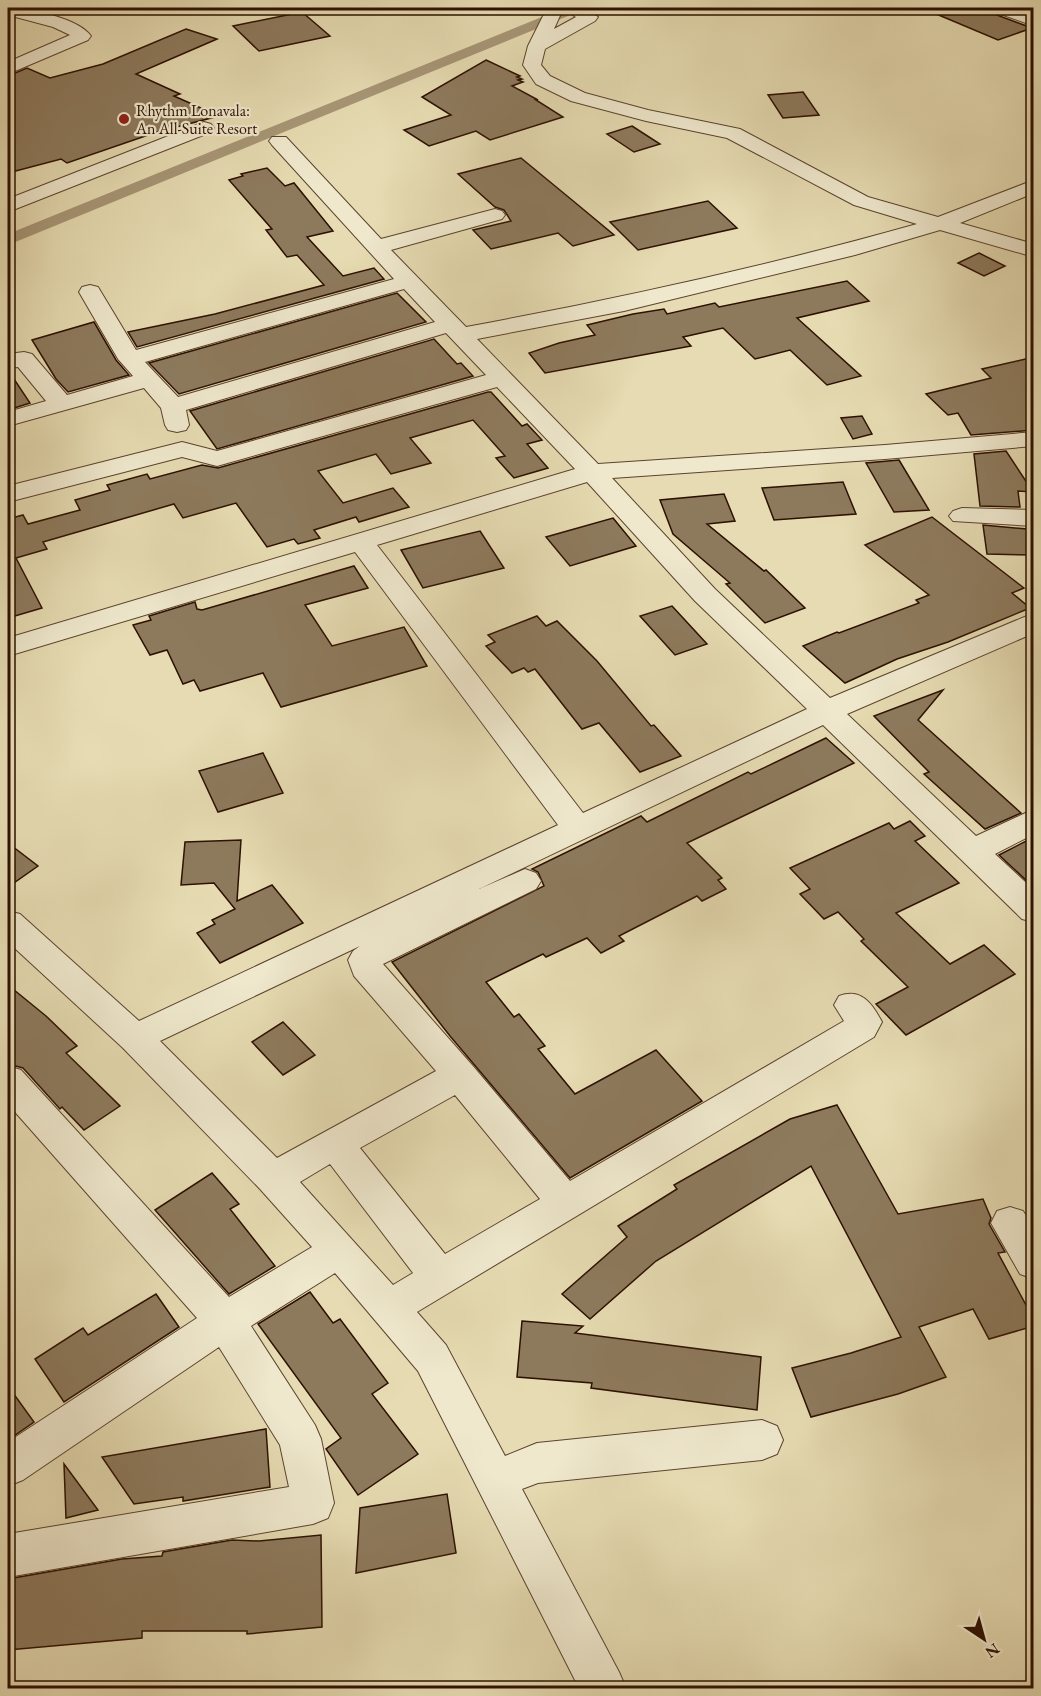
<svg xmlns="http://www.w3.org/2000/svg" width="1041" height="1696" font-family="'EB Garamond',serif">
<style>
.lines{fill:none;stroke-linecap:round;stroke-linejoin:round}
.canal{fill:#a79676;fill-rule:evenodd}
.building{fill:#8d7a5d;stroke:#2d1001;stroke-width:1.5}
.minor-casing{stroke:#5b432d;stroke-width:2}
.minor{fill:#efe8cd;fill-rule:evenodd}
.poi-dot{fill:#8f2418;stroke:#efe8cd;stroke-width:2}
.labels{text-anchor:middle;stroke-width:4.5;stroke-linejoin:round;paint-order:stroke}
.far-poi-label{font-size:16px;fill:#2d1001;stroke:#efe8cd;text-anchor:start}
</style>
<rect width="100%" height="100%" fill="#e6dbb2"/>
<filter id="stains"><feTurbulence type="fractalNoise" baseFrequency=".00333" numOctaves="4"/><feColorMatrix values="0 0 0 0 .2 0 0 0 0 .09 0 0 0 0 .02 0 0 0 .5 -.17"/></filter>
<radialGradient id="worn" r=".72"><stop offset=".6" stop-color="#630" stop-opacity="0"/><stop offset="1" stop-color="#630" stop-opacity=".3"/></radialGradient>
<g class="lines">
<!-- canal -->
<polygon class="canal" points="564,8 582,8 580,11 8,245 8,234"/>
</g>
<!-- building -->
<g class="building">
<polygon points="922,8 990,8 994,14 1032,28 998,40"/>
<polygon points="302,12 330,36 259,51 233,26"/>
<polygon points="186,29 217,39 136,74 180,94 174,96 219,116 157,132 67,163 61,159 8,173 8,76 27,68 50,78 103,64"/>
<polygon points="486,60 520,76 517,77 522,79 518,80 523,82 512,86 538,100 536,100 563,117 490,140 476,131 429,146 404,130 451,115 422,97"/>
<polygon points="803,92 819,115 783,118 768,95"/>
<polygon points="632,126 660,144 634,152 607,134"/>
<polygon points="521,158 572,200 614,235 573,246 558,233 491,249 473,230 511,221 504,210 495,207 458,174"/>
<polygon points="267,168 285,186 294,183 333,231 307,237 343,276 374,268 384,279 137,347 128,332 215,314 324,285 297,255 287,257 266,230 272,229 229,180 243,176 241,174"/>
<polygon points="708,201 737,228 638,250 610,222"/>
<polygon points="979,253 1005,266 984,276 958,263"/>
<polygon points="847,281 869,301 797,318 861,376 827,385 790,350 755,359 723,328 683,337 691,346 545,373 529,353 559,343 595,335 587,325 633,314 664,309 667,314 715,303 719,307"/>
<polygon points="397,293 426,322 179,394 149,363"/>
<polygon points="94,322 116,360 129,375 68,392 56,379 32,340"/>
<polygon points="434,339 457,364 461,363 473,376 217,449 190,411"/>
<polygon points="1034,357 1034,430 971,435 958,413 948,415 926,394 991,378 982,369"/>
<polygon points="8,370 30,403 8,410"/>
<polygon points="488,392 491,392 522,426 527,424 542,440 527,444 548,468 514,478 496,458 505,456 473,420 410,438 431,463 391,474 376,454 318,471 343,503 393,488 409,507 359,522 356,517 314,530 320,538 298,544 294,539 267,547 236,503 183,518 174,504 43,542 47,549 16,558 42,608 8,618 8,519 23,515 28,524 80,510 75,500 110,490 107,485 147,474 150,479 202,465 218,468"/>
<polygon points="862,416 872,434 853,439 841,418"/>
<polygon points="1006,451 1033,492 1018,491 1020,507 980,506 974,454"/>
<polygon points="899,460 929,510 894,512 866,463"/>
<polygon points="843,482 856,514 774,520 762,488"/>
<polygon points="724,494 735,521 707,524 764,571 766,570 805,608 765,623 726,584 730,583 673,534 660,500"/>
<polygon points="932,517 1024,588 1012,593 1030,608 948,642 897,659 845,683 803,646 837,632 839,633 919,603 916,600 929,595 865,545"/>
<polygon points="613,518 636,546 570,566 546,537"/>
<polygon points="983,525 1027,529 1033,555 987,554"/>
<polygon points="480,531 504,568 423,588 401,550"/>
<polygon points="354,566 368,588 305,605 332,646 404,627 427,666 281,707 263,673 200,691 194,680 183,684 167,650 150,655 133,625 151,620 149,616 195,602 197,609 202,610"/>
<polygon points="672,606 707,644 675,655 640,616"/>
<polygon points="537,616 546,626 557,621 597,661 651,726 654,725 681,756 640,772 599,723 582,729 535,669 528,672 524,668 512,673 486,646 495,642 488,635"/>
<polygon points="943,690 918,720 1021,813 985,829 924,774 929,772 874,716"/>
<polygon points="826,738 854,763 687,843 722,878 718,880 726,889 702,901 697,896 619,936 624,941 601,953 587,938 546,957 543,954 486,982 514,1017 519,1014 545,1046 538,1049 575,1094 656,1050 702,1101 570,1178 450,1036 392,962 544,886 538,872 532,869 641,816 647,822 748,772 751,774"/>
<polygon points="263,753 283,793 218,812 199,771"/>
<polygon points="910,821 925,836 915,841 959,883 896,913 950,964 984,945 1015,974 906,1035 876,1004 908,987 861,941 864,939 838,912 824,919 800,894 810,889 790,868 889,823 894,829"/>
<polygon points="1034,837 1034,879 1028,882 999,855"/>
<polygon points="241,840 237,901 272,885 303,923 220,963 197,933 215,924 212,920 235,909 214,883 181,885 185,842"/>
<polygon points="8,843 38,866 8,887"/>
<polygon points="8,985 46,1016 77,1046 66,1053 120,1106 84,1130 62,1107 60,1109 23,1068 8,1064"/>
<polygon points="283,1022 315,1055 283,1075 252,1042"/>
<polygon points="837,1105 898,1214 983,1199 991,1218 989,1224 1005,1252 998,1253 1034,1320 1034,1326 989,1339 973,1309 919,1327 946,1377 898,1394 811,1417 792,1368 851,1353 901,1337 811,1166 656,1261 590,1319 562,1294 627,1237 618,1226 677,1189 674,1185 790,1119"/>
<polygon points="212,1173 239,1204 230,1209 275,1266 229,1294 155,1210"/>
<polygon points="310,1292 333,1323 340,1319 388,1383 372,1394 418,1454 358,1495 326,1449 341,1438 258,1324"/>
<polygon points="156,1294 179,1327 64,1402 35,1359 83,1328 88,1335"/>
<polygon points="522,1321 583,1326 575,1333 761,1357 757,1410 591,1388 592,1383 517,1377"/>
<polygon points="8,1386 34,1422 8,1440"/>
<polygon points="266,1429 270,1487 183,1501 183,1497 134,1504 102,1457"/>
<polygon points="64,1464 98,1510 66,1518"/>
<polygon points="447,1494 456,1553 356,1573 360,1508"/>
<polygon points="321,1535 322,1627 247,1634 247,1631 142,1631 142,1638 8,1650 8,1579 122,1559 162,1556 163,1552 232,1540 259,1541"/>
</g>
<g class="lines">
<!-- minor casing -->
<g class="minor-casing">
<g id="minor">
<path d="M 8,8 C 29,8 78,18 91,36 L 88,40 L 8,74 L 8,62 L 70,35 L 53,27 L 8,15 Z"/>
<path d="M 547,8 L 584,8 L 598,17 L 595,21 L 545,49 L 541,65 L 550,76 L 585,93 L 648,110 L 740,129 L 868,197 L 938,217 L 1034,180 L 1034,193 L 960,223 L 1034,244 L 1034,257 L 940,230 L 855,255 L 624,311 L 477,339 L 598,464 L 885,445 L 1034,432 L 1034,446 L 885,459 L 612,478 L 715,589 L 830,698 L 1034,613 L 1034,633 L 847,714 L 976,836 L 1034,809 L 1034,834 L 995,854 L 1034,890 L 1034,922 L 1022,919 L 823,725 L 479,889 L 525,869 L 536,873 L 541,881 L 536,889 L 383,964 L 472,1065 L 570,1181 L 844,1021 L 834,1005 L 839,996 C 861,988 872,1003 882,1022 L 874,1037 L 417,1312 L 446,1345 L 505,1456 L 537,1443 L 762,1420 L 777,1426 L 783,1440 L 777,1454 L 762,1460 L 538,1483 L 522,1489 L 619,1672 L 626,1688 L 579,1688 L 418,1371 L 335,1273 L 251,1326 L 315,1425 L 321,1439 L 334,1503 L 328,1518 L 313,1524 L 8,1577 L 8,1534 L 289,1487 L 280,1445 L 219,1347 L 23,1480 L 8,1486 L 8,1442 L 197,1318 L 8,1104 L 8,1066 L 21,1070 L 229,1297 L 312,1247 L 260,1189 L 123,1048 L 8,942 L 8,911 L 20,914 L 139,1021 L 558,825 L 355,552 L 8,656 L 8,638 L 575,469 L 497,387 L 217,466 L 182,457 L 8,502 L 8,486 L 182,442 L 217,451 L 486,375 L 446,333 L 186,410 L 189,425 L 186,430 L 177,432 L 168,430 L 165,425 L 161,408 L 144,388 L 8,426 L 8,412 L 46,401 L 18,367 L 8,368 L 8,354 L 24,352 L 32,354 L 67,395 L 133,376 L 118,359 L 79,292 L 82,287 L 90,285 L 98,287 L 136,350 L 394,279 L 272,145 L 269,141 L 272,137 L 286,137 L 381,239 L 495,209 L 502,211 L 505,215 L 502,219 L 391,250 L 466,327 C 618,299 768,266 917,224 L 854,205 L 727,138 L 646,121 L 571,101 L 536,84 L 523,65 L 528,46 ZM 563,9 L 576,17 L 554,29 ZM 404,289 L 435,322 L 178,397 L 145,362 ZM 587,482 L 695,601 L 807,709 L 583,813 L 377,545 ZM 360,946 L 353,951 L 348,960 L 354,976 L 436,1071 L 277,1158 L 160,1041 ZM 455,1095 L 540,1199 L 445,1254 L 360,1148 ZM 330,1164 L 413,1273 L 393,1285 L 300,1182 Z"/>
<polygon points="992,8 1015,8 1034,15 1034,26 995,12"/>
<polygon points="204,122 211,124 214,128 211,132 8,212 8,199"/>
<polygon points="962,508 1034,510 1034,526 953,521 949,516 953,511"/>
<polygon points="1010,1207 1023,1211 1034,1228 1034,1279 1020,1274 991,1223 997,1211"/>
</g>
</g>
<!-- minor -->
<use href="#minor" class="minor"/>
</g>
<!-- markers -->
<circle class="poi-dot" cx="124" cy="119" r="6"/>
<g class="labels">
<!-- far-poi labels -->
<g class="far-poi-label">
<text x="136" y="116">Rhythm Lonavala:<tspan x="136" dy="18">An All-Suite Resort</tspan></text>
</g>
</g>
<!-- margin -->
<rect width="1041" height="1696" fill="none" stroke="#e6dbb2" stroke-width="30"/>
<rect x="9" y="9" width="1023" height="1678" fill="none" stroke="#2d1001" stroke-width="3"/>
<rect x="15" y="15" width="1011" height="1666" fill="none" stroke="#2d1001" stroke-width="1.5"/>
<!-- north arrow -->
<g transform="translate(984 1639) rotate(144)" stroke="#efe8cd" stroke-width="4.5" paint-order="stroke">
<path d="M0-4.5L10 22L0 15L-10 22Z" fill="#2d1001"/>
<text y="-9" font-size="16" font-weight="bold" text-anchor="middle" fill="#2d1001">N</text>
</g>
<rect width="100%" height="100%" filter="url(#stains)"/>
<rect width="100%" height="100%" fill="url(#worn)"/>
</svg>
